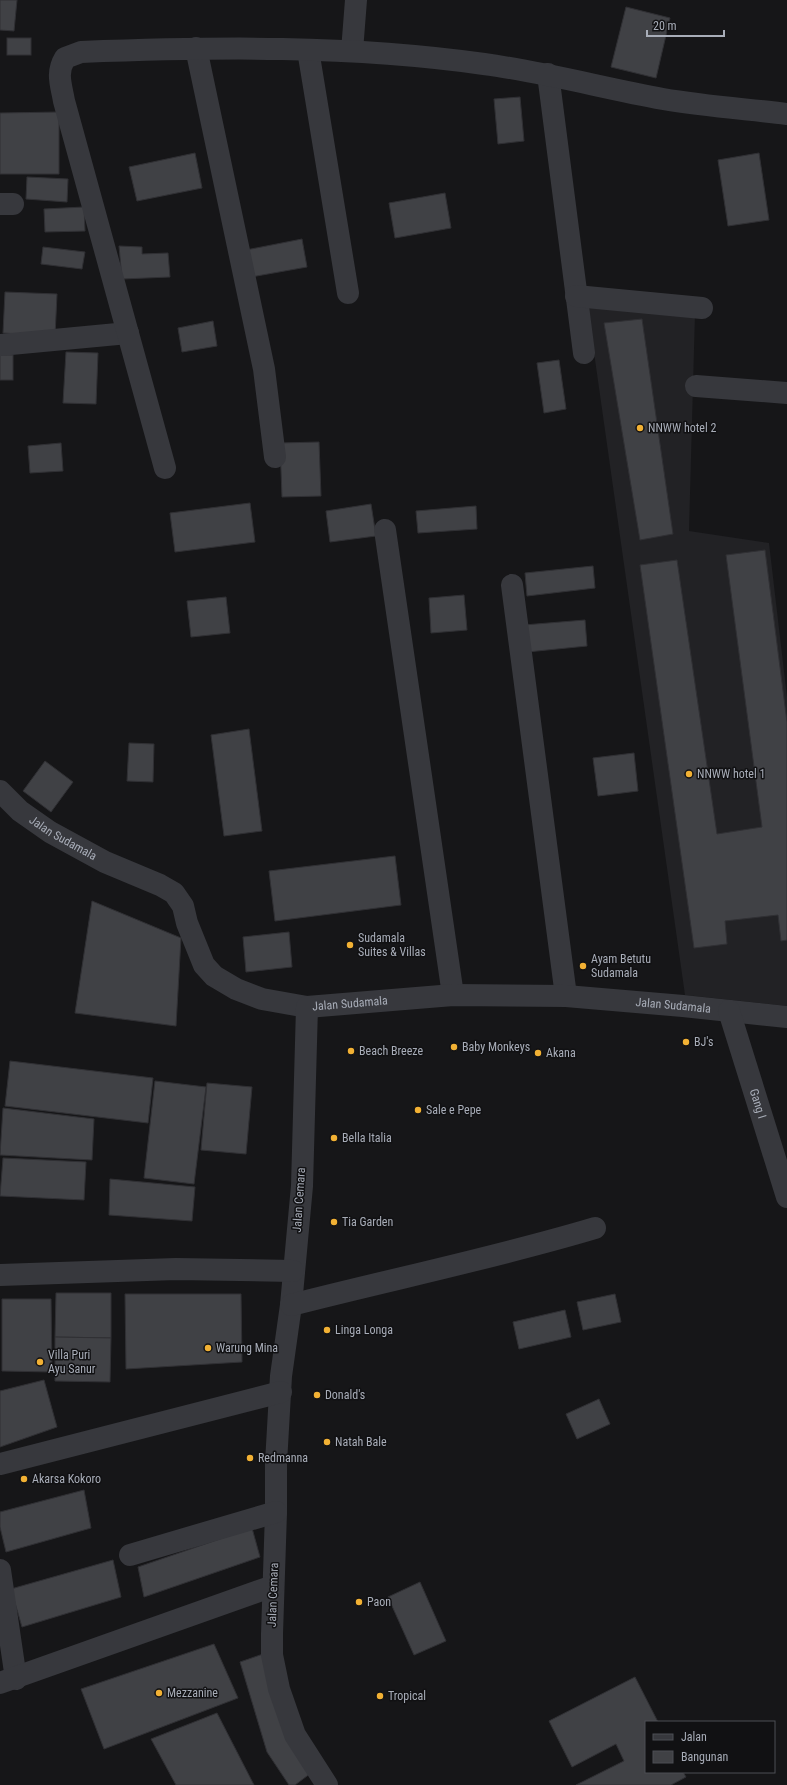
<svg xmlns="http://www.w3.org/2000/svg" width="787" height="1785" font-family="'Roboto Condensed',sans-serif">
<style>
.built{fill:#222225}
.building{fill:#404145;stroke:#303034}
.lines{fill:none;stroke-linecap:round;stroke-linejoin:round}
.minor{stroke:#37383d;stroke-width:22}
.poi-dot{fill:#f2b134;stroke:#111113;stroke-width:1.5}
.labels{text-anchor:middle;stroke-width:3;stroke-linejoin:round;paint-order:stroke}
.poi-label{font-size:12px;fill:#a8adb8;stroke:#111113;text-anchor:start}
.street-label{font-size:12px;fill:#a8adb8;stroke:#111113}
</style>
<rect width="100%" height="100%" fill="#161618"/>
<!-- built -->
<polygon class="built" points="587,303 695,313 689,531 769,543 787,697 787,1006 685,995"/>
<!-- building -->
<g class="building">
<polygon points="0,0 17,0 14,31 0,30"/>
<polygon points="626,7 670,18 656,78 611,67"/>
<rect x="7" y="38" width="24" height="17"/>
<polygon points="520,97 524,141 498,144 494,99"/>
<polygon points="59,112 59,174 0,174 0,113"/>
<polygon points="195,153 202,188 137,201 129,167"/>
<polygon points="759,153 769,220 728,226 718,160"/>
<polygon points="27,177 68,179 67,202 26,199"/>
<polygon points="445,193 451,228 395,238 389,203"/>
<polygon points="84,207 85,231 45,232 44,209"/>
<polygon points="302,239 307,267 251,277 246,250"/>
<polygon points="119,246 142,247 142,254 168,253 170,277 122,279"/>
<polygon points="43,247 85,252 82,269 41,264"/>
<polygon points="5,292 57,294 55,336 3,333"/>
<polygon points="642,319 673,534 640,540 604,323"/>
<polygon points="213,321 217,346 182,352 178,328"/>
<polygon points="66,352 98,353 96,404 63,403"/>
<rect x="0" y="355" width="13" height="25"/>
<polygon points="559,360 566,409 544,413 537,363"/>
<polygon points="319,442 321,496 282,497 280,443"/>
<polygon points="61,443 63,471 30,473 28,446"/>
<polygon points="250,503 255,542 175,552 170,513"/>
<polygon points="371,504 376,536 330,542 326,511"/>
<polygon points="476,506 477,529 418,533 416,511"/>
<polygon points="765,550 787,722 787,940 781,941 778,915 725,921 727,944 694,948 640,565 677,560 717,834 762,827 726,555"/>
<polygon points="593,566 595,588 527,596 525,573"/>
<polygon points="464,595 467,630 431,633 429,598"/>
<polygon points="226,597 230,633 191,637 187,601"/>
<polygon points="585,620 587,646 527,652 524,625"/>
<polygon points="249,729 262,831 224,836 211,735"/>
<polygon points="129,743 154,744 153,782 127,781"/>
<polygon points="634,753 638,791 598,796 593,758"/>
<polygon points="45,761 73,782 51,812 23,791"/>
<polygon points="395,856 401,905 275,921 269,871"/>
<polygon points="92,901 181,938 176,1026 75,1013"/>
<polygon points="289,932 292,967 246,972 243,937"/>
<polygon points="10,1061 153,1078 148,1123 5,1106"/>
<polygon points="155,1081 206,1087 194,1184 144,1178"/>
<polygon points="207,1083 252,1087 246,1154 201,1150"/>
<polygon points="3,1108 94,1119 92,1160 0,1155"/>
<polygon points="3,1158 86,1162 84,1200 0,1196"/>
<polygon points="110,1179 195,1187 192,1221 109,1215"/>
<polygon points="56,1293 111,1293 111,1338 55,1337"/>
<polygon points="125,1294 241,1294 242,1362 126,1369"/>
<polygon points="615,1294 621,1322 583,1330 577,1302"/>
<polygon points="2,1299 51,1299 52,1372 2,1371"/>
<polygon points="565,1310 571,1337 519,1349 513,1322"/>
<polygon points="55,1337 111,1338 110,1382 55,1381"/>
<polygon points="44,1380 57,1427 0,1447 0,1391"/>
<polygon points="599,1399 610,1424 577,1439 566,1414"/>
<polygon points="84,1490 91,1528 6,1552 0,1527 0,1512"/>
<polygon points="252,1528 260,1557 144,1597 138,1567"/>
<polygon points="113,1560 121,1597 22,1627 11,1589"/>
<polygon points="420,1582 446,1641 414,1655 388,1597"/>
<polygon points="214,1644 238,1698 104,1749 81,1689"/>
<polygon points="266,1653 311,1773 295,1785 289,1785 267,1752 240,1662"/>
<polygon points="635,1677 658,1722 646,1722 646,1772 683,1772 686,1777 671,1785 576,1785 624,1761 616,1744 572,1767 549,1721"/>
<polygon points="217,1713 254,1785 176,1785 151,1739"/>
</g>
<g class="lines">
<!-- minor -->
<g class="minor">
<polyline points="196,48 264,369 275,457"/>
<polyline points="308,50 348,293"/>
<polyline points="352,51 356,0"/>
<polyline points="548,74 584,353"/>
<polyline points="0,204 13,204"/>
<polyline points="576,296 702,308"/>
<polyline points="0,345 128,333"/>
<polyline points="696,386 787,393"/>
<path d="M 165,468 L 64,101 C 61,84 56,73 65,58 L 81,52 C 215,47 350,45 484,64 C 544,72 603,88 663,99 C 704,106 746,109 787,114"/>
<polyline points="385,530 453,995"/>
<polyline points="512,585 566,996"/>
<path id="s1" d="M 0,791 L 20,811 L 50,832 L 105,862 L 160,885 L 174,893 L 183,906 L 187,923 L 204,965 L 214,976 L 236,989 L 262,999 L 307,1007 L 453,995 L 566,996 L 683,1006 L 787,1017"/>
<polyline points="307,1007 302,1186 291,1305 281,1376 276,1463 276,1512 272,1634 272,1655 279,1689 295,1735 327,1785"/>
<path id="s2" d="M 729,1011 L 787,1197"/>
<polyline points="0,1275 176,1269 293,1271"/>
<path d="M 291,1305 C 392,1279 495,1258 595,1228"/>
<polyline points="0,1464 281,1392"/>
<polyline points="130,1555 276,1512"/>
<polyline points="0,1570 16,1679"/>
<polyline points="0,1683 273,1586"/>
</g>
</g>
<!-- markers -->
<g class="poi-dot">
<circle cx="640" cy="428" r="4"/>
<circle cx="689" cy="774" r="4"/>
<circle cx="350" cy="945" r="4"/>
<circle cx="583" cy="966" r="4"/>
<circle cx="686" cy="1042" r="4"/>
<circle cx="454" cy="1047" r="4"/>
<circle cx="351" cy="1051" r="4"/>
<circle cx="538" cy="1053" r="4"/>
<circle cx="418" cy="1110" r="4"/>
<circle cx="334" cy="1138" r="4"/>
<circle cx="334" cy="1222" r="4"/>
<circle cx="327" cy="1330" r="4"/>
<circle cx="208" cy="1348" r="4"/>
<circle cx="40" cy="1362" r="4"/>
<circle cx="317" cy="1395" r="4"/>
<circle cx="327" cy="1442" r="4"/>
<circle cx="250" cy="1458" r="4"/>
<circle cx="24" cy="1479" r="4"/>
<circle cx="359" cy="1602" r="4"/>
<circle cx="159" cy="1693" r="4"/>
<circle cx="380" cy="1696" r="4"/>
</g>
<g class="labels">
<!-- poi labels -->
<g class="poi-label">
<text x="648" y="432">NNWW hotel 2</text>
<text x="697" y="778">NNWW hotel 1</text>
<text x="358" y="942">Sudamala<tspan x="358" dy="14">Suites &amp; Villas</tspan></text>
<text x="591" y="963">Ayam Betutu<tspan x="591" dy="14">Sudamala</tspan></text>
<text x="694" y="1046">BJ's</text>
<text x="462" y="1051">Baby Monkeys</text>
<text x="359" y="1055">Beach Breeze</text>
<text x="546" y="1057">Akana</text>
<text x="426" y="1114">Sale e Pepe</text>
<text x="342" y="1142">Bella Italia</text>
<text x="342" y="1226">Tia Garden</text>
<text x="335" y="1334">Linga Longa</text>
<text x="216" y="1352">Warung Mina</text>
<text x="48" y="1359">Villa Puri<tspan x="48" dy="14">Ayu Sanur</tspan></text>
<text x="325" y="1399">Donald's</text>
<text x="335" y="1446">Natah Bale</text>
<text x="258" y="1462">Redmanna</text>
<text x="32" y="1483">Akarsa Kokoro</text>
<text x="367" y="1606">Paon</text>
<text x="167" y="1697">Mezzanine</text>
<text x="388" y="1700">Tropical</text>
</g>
<!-- street labels -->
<g class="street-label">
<text dy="4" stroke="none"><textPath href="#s1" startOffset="79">Jalan Sudamala</textPath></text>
<text dy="4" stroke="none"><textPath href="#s1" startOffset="439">Jalan Sudamala</textPath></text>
<text dy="4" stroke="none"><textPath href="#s1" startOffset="763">Jalan Sudamala</textPath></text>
<text dy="4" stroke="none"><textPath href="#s2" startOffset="97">Gang I</textPath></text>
<text transform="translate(299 1200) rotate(-86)" y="4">Jalan Cemara</text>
<text transform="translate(273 1595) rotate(-88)" y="4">Jalan Cemara</text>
</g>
</g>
<!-- legend -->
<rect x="645" y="1721" width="130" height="52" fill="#111113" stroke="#4d4f55"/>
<rect x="653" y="1734" width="20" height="6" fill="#37383d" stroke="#4d4f55"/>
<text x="681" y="1741" font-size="12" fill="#a8adb8">Jalan</text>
<rect x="653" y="1751" width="20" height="12" fill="#404145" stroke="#4d4f55"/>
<text x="681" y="1761" font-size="12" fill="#a8adb8">Bangunan</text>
<!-- scale -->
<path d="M647 30v6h77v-6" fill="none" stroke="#a8adb8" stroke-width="2"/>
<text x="653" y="30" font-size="12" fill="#a8adb8" stroke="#111113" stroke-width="3" paint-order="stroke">20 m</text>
</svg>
